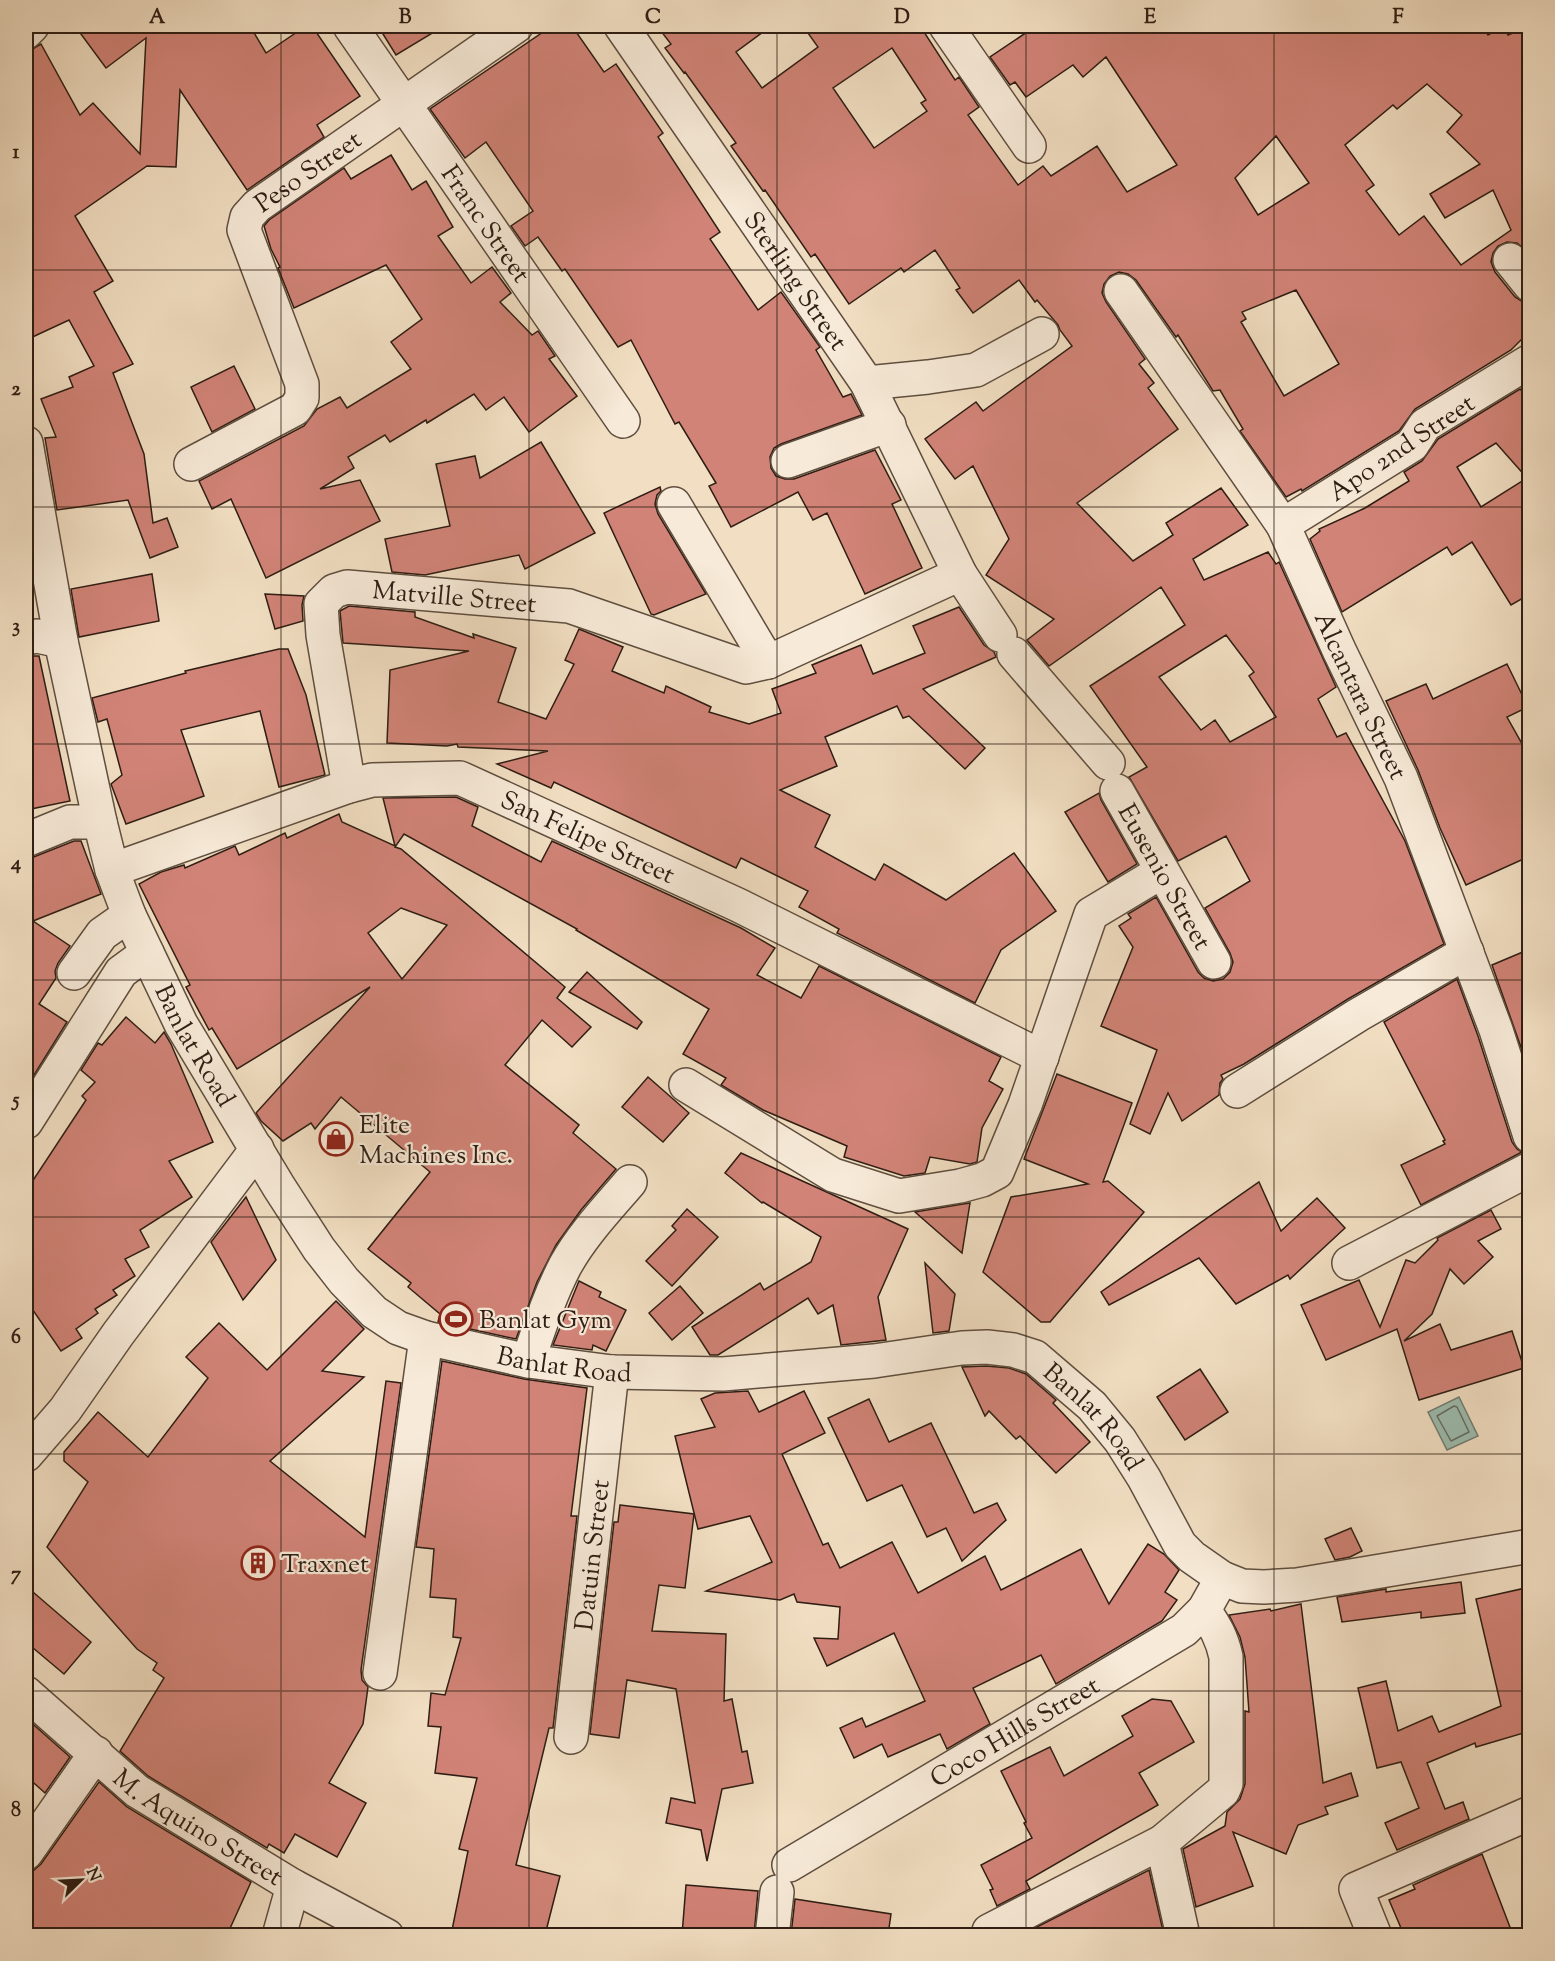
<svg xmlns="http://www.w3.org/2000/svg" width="1555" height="1961" font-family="'Sorts Mill Goudy',serif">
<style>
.water{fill:#9cbdaf;stroke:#707d71;stroke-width:1.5}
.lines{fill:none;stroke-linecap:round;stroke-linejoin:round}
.shore{stroke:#656d61;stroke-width:1.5}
.building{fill:#d18377;stroke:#2e1d13;stroke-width:1.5;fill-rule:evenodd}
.minor-casing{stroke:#5f4e3f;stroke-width:36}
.minor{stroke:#f7ead8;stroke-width:33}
.grid{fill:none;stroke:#2e1d13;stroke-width:1.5;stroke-opacity:0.55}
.labels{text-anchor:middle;stroke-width:4.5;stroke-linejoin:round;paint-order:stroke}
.street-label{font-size:26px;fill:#2e1d13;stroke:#f7ead8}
.poi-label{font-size:26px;fill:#2e1d13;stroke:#f7ead8;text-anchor:start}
.neatline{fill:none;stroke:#2e1d13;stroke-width:2}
.grid-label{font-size:20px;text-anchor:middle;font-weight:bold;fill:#2e1d13}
</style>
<rect width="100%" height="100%" fill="#f2dfc3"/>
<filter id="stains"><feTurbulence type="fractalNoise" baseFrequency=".00333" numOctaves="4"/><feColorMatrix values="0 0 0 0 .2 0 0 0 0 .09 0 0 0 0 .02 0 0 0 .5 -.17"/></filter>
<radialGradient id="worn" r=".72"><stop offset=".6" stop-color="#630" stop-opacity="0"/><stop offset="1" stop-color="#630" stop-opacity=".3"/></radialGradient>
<!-- water -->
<polygon class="water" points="1459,1397 1478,1436 1447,1450 1428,1412"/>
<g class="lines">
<!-- shore -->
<polygon class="shore" points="1454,1406 1457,1407 1469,1432 1451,1441 1437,1416"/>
</g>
<!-- building -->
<g class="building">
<polygon points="75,26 250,26 266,53 306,26 312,26 360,96 317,125 324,137 247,190 180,90 176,167 147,166 75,216 113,281 94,292 133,364 113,373 144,454 153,523 167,518 178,547 150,558 128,500 57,510 45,438 56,437 41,399 73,387 69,377 94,366 69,320 26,340 26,50 31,50 41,44 80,115 93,103 140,154 146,38 106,68"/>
<polygon points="378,26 444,26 396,55"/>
<polygon points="552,26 572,26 604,72 616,64 663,133 658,137 720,232 710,239 758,310 781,292 820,347 816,350 843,397 851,394 862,415 781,444 774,448 770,457 771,468 776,476 785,479 794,479 875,450 901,500 892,504 922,568 865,594 827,513 813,520 798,492 731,527 709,486 716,483 679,422 675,424 631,340 618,347 565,269 562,271 538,237 525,246 511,226 533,211 486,142 465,158 430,109"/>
<path d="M 657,26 L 771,26 L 736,52 L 762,88 L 818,47 L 803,26 L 926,26 L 922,29 L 955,80 L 959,77 L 979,107 L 968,115 L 1018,185 L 1043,166 L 1051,176 L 1097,146 L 1127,192 L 1177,165 L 1106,57 L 1083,77 L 1073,65 L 1026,97 L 1015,82 L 1010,85 L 990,57 L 1036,26 L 1483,26 L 1488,35 L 1504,26 L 1508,35 L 1530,26 L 1530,254 L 1517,243 L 1507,242 L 1498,246 L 1493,253 L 1491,262 L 1495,272 L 1515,297 L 1523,302 L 1530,303 L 1530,331 L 1511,350 L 1415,409 L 1399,431 L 1302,491 L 1301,489 L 1286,497 L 1240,431 L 1243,429 L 1220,390 L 1213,391 L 1178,335 L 1176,337 L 1136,280 L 1128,274 L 1119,272 L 1110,276 L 1104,284 L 1102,293 L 1106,302 L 1145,359 L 1139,364 L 1154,383 L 1148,388 L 1178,429 L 1077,503 L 1133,561 L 1173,535 L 1166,523 L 1221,488 L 1248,525 L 1193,559 L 1204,580 L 1268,552 L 1276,564 L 1279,562 L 1336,687 L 1318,699 L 1337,737 L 1346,733 L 1405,841 L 1444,944 L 1348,999 L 1244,1064 L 1221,1075 L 1223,1079 L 1220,1083 L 1219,1095 L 1182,1121 L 1168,1093 L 1150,1134 L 1130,1124 L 1157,1050 L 1101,1026 L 1133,947 L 1119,926 L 1131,918 L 1128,914 L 1156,897 L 1198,972 L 1204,978 L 1213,981 L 1223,979 L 1230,972 L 1233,962 L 1230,953 L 1205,908 L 1250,881 L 1226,836 L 1178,861 L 1129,777 L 1147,767 L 1090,686 L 1185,625 L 1161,587 L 1049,666 L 1027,640 L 1054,619 L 986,575 L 1009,539 L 973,466 L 955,479 L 925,439 L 976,402 L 983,411 L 1072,346 L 1060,330 L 1058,325 L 1037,300 L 1035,302 L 1019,280 L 973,313 L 956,290 L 960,288 L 935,250 L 904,272 L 901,268 L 849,304 L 815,254 L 811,257 L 765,190 L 763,191 L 731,146 L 736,143 L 685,72 L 684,73 L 665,48 L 671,44 ZM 892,48 L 926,100 L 921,103 L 927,111 L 874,148 L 833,88 ZM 1427,84 L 1462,115 L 1447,132 L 1480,164 L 1430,194 L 1445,218 L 1493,190 L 1511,230 L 1461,265 L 1424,216 L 1399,235 L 1366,191 L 1374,185 L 1345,145 L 1393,105 L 1397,109 ZM 1276,136 L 1309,183 L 1258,215 L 1235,178 ZM 1296,290 L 1339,364 L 1284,396 L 1241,322 L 1246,319 L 1242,312 ZM 1226,635 L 1254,672 L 1249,676 L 1276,717 L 1230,742 L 1215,720 L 1201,730 L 1159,677 Z"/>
<polygon points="391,155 412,190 426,181 453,227 438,236 471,283 492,267 511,293 500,302 532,335 538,331 555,356 549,359 577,396 529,432 504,397 486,410 474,394 427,423 426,420 390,442 385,435 348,457 354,468 320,489 360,480 380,521 266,578 231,499 212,509 199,481 304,426 317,409 340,397 347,408 411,369 391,342 422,319 386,265 294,308 278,268 280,267 271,249 264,226 269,220 344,168 351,179"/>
<polygon points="234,366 255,409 212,432 191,387"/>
<path d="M 1520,389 L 1530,399 L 1530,594 L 1511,605 L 1472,542 L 1452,555 L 1447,547 L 1342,612 L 1310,539 L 1320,531 L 1319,529 L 1365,508 L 1409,481 L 1404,472 L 1422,461 L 1438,439 ZM 1496,443 L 1527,478 L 1481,507 L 1457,467 Z"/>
<polygon points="541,442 595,533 525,569 519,555 425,575 392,572 385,539 450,526 436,464 475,456 480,478"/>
<polygon points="660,487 661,491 657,495 655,504 658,514 706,594 654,615 651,614 604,513"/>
<polygon points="152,574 159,621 79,637 71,589"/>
<polygon points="265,594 304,596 302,605 303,621 275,629"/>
<polygon points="349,606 415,612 415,617 474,638 473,634 516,648 498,702 546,719 574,664 565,660 579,629 623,647 612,671 664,693 666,686 711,707 709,712 749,724 781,713 772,689 816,673 812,665 861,645 873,674 925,653 913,626 959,607 984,645 994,652 996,657 923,689 985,748 965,769 909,716 903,718 897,706 825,737 837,766 780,790 830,815 815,847 875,880 884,864 946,900 1014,853 1056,911 1001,950 975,1003 837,933 839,929 799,907 808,891 741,858 736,868 554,782 551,788 497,764 548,751 458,747 457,744 447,746 387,743 390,670 469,651 343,643 340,611"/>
<polygon points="279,649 288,649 306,695 325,775 279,787 260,711 181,730 204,796 126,824 111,784 122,775 107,719 98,722 92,698 186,673 185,671"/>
<polygon points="26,656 39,656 70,801 26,810"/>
<polygon points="1507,664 1528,707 1507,717 1530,758 1530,856 1466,885 1440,828 1418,770 1386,701 1426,684 1433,699"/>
<polygon points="1099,793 1101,800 1137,864 1108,882 1065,812"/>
<path d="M 456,797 L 478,807 L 472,826 L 541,862 L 552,841 L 741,928 L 775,948 L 757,975 L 801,998 L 819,966 L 1001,1057 L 989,1081 L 1003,1089 L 982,1128 L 977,1162 L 970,1164 L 930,1157 L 925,1173 L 904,1176 L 844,1157 L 847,1146 L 763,1110 L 721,1085 L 726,1078 L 683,1054 L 709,1009 L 576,930 L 577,929 L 404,834 L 395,847 L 401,849 L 565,987 L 557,998 L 591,1027 L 572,1047 L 542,1020 L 505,1065 L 579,1125 L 573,1133 L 616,1169 L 581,1210 L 556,1245 L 537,1282 L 516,1339 L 438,1322 L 440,1314 L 408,1287 L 411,1283 L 368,1249 L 430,1172 L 341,1097 L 315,1129 L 311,1123 L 283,1141 L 261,1121 L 256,1113 L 370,987 L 237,1069 L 212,1028 L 209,1030 L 186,987 L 190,985 L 139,884 L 161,872 L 184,865 L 185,868 L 235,846 L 239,855 L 285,833 L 287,838 L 339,814 L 342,822 L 395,846 L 383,798 ZM 401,908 L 447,925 L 402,979 L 368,933 Z"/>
<polygon points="74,841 81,841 101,894 33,921 70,946 58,963 55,971 56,978 39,1004 67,1022 26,1088 26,860"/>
<polygon points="1530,949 1530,1073 1492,965"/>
<polygon points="587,972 642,1022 637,1029 569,992"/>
<polygon points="1457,979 1478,1036 1512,1142 1517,1149 1522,1152 1421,1205 1401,1165 1445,1144 1443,1141 1445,1140 1384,1022"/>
<polygon points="126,1017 155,1043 164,1032 171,1044 213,1142 169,1161 192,1197 140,1230 149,1247 125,1259 135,1276 113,1290 117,1295 95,1309 98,1313 76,1329 82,1338 61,1351 26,1300 26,1191 86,1100 82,1096 95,1082 81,1070 98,1043 102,1045"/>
<polygon points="1057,1074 1132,1103 1103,1182 1108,1181 1144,1212 1050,1322 1041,1322 983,1272 1011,1197 1088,1184 1024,1159"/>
<polygon points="648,1077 689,1113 663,1142 622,1107"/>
<polygon points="741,1153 908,1229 878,1297 886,1340 841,1345 833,1305 818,1314 808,1298 718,1355 710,1355 692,1327 760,1283 764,1290 811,1262 821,1237 763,1202 762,1203 725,1173"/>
<polygon points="1259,1182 1281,1231 1317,1198 1345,1228 1290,1279 1288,1275 1236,1304 1199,1258 1109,1305 1101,1292"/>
<polygon points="246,1197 276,1260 243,1300 211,1242"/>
<polygon points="970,1203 962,1253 915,1212 963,1204"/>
<polygon points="687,1209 718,1237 672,1286 646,1261 676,1230 672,1226"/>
<polygon points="1491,1210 1501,1229 1478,1241 1493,1257 1464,1284 1450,1269 1432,1314 1404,1341 1440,1324 1451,1350 1512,1331 1524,1368 1419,1400 1397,1329 1326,1360 1301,1305 1359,1280 1380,1327 1406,1260 1415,1263 1438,1240 1437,1238"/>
<polygon points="925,1263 955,1294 949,1331 933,1333"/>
<polygon points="579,1281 601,1292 599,1297 626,1310 606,1351 593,1345 592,1350 553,1345"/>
<polygon points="680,1286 703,1313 672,1340 649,1313"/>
<polygon points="336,1301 364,1329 322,1371 364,1377 270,1461 365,1537 386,1381 401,1383 361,1670 362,1680 368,1687 363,1724 329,1783 366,1803 337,1857 295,1834 284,1853 269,1844 267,1848 148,1776 120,1751 164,1678 153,1670 157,1663 137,1649 47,1547 88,1482 64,1461 64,1452 98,1412 148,1457 208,1378 186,1357 219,1323 267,1370"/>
<polygon points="442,1361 524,1379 587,1388 571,1516 577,1516 553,1728 549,1728 516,1865 560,1876 545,1935 451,1935 468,1851 459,1849 477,1778 435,1773 441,1727 428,1726 431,1693 445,1695 461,1638 453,1637 456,1599 430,1597 434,1549 416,1547"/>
<polygon points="986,1366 1009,1368 1026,1374 1056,1400 1053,1403 1090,1442 1056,1473 1020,1436 1016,1439 989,1411 985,1416 962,1367"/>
<polygon points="1200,1369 1228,1412 1185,1440 1157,1397"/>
<polygon points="748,1391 759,1412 804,1391 825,1433 782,1454 823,1545 828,1543 840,1568 892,1542 918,1593 985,1556 1001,1590 1081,1549 1109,1604 1148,1544 1164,1554 1179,1570 1165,1592 1177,1600 1162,1621 1056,1684 1041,1655 973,1688 990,1724 947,1749 940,1734 888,1757 882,1744 854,1758 840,1728 862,1718 866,1727 925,1701 894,1633 827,1666 814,1638 838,1639 840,1607 797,1602 794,1594 780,1600 706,1591 772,1562 750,1516 698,1529 675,1436 715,1427 701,1399 715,1393"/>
<polygon points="869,1399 889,1442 931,1423 974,1513 997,1503 1006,1520 962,1561 946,1528 927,1537 902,1485 867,1501 828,1418"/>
<polygon points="620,1505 694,1514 685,1588 659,1585 652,1631 726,1634 724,1701 732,1699 742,1752 747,1751 753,1783 722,1789 707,1861 701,1830 666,1823 671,1798 695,1803 676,1689 627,1680 619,1738 590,1734 614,1522 618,1522"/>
<polygon points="1351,1528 1362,1551 1350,1557 1335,1560 1325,1539"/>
<polygon points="1461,1582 1465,1613 1421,1618 1421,1612 1342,1622 1337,1597 1386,1589 1386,1592"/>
<polygon points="26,1586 91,1642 64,1674 26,1642"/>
<polygon points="1530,1587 1530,1731 1476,1747 1475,1743 1427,1763 1445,1809 1463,1802 1469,1819 1397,1850 1385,1823 1419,1808 1401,1762 1377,1768 1358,1688 1386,1681 1398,1731 1432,1716 1439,1732 1501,1706 1476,1599"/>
<polygon points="1301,1604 1323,1783 1351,1773 1358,1796 1325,1807 1328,1814 1298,1825 1286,1854 1233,1832 1253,1886 1196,1907 1183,1849 1225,1826 1227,1812 1240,1799 1245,1784 1245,1711 1249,1712 1245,1657 1240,1637 1229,1615 1270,1609 1271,1611"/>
<polygon points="1152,1699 1171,1701 1194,1742 1139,1773 1158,1805 1026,1881 1030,1889 997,1906 990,1890 993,1889 981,1865 1032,1838 1024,1823 1026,1822 1001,1771 1050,1747 1064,1776 1133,1736 1122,1716"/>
<polygon points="26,1718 70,1757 45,1793 26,1776"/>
<polygon points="99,1782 127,1807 251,1882 227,1935 26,1935 26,1872 34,1870 41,1864"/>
<polygon points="1482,1854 1513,1935 1404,1935 1389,1900 1415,1889 1413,1885"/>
<polygon points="1149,1870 1164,1935 1021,1935"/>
<polygon points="686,1885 758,1891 754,1935 682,1935"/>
<polygon points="795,1899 891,1914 888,1935 791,1935"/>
</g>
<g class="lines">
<!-- minor casing -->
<g class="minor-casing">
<g id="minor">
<path id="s1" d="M 350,26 L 623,421"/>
<path id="s2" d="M 621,26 L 867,383 L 960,574 L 1000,635"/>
<polyline points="946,26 1029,146"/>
<polyline points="26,32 32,26"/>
<polyline points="1510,260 1530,285"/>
<path id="s3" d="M 1121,291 L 1283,525 L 1339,650 L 1401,778 L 1496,1030 L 1530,1136"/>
<polyline points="867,383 928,377 976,370 1042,334"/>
<path id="s4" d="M 26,443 L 61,641 L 100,822 L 112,870 L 129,915 L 181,1024 L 279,1187 L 319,1249 L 344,1281 L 374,1312 L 398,1328 L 426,1338 L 528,1361 L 612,1372 L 723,1374 L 874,1361 L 962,1348 L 987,1347 L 1013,1350 L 1035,1357 L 1092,1406 L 1120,1440 L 1144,1478 L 1180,1545 L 1192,1557 L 1222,1578 L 1242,1586 L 1264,1587 L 1297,1585 L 1530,1546"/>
<polyline points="788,461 889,425"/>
<path id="s5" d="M 191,464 L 295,409 L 302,398 L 302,384 L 244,230 L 247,217 L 257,206 L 516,26"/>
<polyline points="674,504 768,662"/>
<polyline points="1283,525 1412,445 1425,425 1530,361"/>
<polyline points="26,638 37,636 61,641"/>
<polyline points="1014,654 1108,763"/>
<path id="s6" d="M 349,786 L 323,635 L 321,604 L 334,591 L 347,587 L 569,606 L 746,667 L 768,662 L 960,574"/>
<path id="s7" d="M 1117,791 L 1214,962"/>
<polyline points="26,840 70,822 100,822"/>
<path id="s8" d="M 112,870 L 349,786 L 372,780 L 460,778 L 738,905 L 1042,1057"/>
<polyline points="74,973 102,934 129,915"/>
<polyline points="686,1085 833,1175 899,1196 960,1186 982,1180 997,1172 1025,1105 1091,914 1161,872"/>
<polyline points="1237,1091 1358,1015 1467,952"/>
<polyline points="26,1122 121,972 147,953"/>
<polyline points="1349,1263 1530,1169"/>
<path d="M 528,1361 C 539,1329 549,1297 565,1266 C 582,1235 607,1209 630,1182"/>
<polyline points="26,1455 65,1410 118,1334 257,1149"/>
<polyline points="380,1673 426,1338"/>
<path id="s9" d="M 26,1693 L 137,1791 L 293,1886 L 387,1936"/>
<path id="s10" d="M 571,1737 L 612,1372"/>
<polyline points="1162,1842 1183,1936"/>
<polyline points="26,1853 96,1753"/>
<path id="s11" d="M 789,1865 L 1184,1630 L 1204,1610 L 1222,1578"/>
<path d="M 989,1931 L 1162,1842 L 1223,1791 L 1226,1784 L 1226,1657 C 1222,1638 1215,1626 1204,1610"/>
<polyline points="279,1936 293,1886"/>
<polyline points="772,1936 777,1892"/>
<polyline points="1375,1936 1356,1889 1530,1813"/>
</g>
</g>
<!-- minor -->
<use href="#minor" class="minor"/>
</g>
<!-- grid -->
<path class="grid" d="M 281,26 L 281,1936M 529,26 L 529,1936M 777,26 L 777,1936M 1026,26 L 1026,1936M 1274,26 L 1274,1936M 26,270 L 1530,270M 26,507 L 1530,507M 26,744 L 1530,744M 26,980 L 1530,980M 26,1217 L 1530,1217M 26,1454 L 1530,1454M 26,1691 L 1530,1691"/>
<!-- icons -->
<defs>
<g id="shop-ring" transform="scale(1.725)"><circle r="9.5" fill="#f7ead8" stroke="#8f2418" stroke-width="1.5"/><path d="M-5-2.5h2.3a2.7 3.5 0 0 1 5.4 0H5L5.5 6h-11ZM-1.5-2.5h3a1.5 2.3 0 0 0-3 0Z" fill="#8f2418"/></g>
<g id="stadium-ring" transform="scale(1.725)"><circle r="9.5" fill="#f7ead8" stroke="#8f2418" stroke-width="1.5"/><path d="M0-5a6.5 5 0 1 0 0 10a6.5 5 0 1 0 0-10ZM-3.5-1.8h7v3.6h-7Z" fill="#8f2418"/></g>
<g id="building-ring" transform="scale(1.725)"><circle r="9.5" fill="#f7ead8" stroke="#8f2418" stroke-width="1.5"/><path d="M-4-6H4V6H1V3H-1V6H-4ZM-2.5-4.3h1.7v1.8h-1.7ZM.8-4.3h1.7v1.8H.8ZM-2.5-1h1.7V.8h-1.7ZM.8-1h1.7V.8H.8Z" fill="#8f2418"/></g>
</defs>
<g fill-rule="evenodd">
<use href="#shop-ring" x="336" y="1139"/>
<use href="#stadium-ring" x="456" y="1319"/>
<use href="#building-ring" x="258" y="1563"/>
</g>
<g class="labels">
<!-- street labels -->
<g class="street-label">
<text dy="9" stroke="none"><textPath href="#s5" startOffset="399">Peso Street</textPath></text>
<text dy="9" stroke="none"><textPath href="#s1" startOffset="240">Franc Street</textPath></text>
<text dy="9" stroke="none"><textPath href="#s2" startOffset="309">Sterling Street</textPath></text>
<text transform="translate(1401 447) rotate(-34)" y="9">Apo 2nd Street</text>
<text dy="9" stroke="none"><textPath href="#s6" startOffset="324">Matville Street</textPath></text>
<text dy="9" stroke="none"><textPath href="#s3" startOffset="472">Alcantara Street</textPath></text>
<text dy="9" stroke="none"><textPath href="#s8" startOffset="504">San Felipe Street</textPath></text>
<text dy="9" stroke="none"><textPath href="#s7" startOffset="98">Eusenio Street</textPath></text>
<text dy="9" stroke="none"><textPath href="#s4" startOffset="630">Banlat Road</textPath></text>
<text dy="9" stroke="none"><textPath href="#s4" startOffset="1152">Banlat Road</textPath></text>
<text dy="9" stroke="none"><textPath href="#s4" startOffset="1710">Banlat Road</textPath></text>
<text dy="9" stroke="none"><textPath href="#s10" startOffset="183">Datuin Street</textPath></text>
<text dy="9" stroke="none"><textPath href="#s11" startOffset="262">Coco Hills Street</textPath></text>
<text dy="9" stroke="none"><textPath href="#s9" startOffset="219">M. Aquino Street</textPath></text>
</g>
<!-- poi labels -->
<g class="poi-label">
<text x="359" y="1133">Elite<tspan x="359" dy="30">Machines Inc.</tspan></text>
<text x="479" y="1328">Banlat Gym</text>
<text x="281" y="1572">Traxnet</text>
</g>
</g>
<!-- margin -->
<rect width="1555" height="1961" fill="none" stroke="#f2dfc3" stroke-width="66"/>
<!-- north arrow -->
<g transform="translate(81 1880) rotate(66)" stroke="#f7ead8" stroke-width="4.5" paint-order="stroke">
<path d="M0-4.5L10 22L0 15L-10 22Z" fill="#2e1d13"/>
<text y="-9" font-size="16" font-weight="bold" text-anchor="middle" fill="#2e1d13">N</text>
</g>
<rect x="33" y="33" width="1489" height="1895" class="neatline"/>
<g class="grid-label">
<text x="157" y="23">A</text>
<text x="405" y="23">B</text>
<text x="653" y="23">C</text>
<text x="902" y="23">D</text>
<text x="1150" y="23">E</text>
<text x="1398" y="23">F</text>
<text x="16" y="158">1</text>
<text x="16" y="395">2</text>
<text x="16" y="632">3</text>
<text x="16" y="869">4</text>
<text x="16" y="1106">5</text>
<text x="16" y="1343">6</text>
<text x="16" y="1580">7</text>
<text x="16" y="1816">8</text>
</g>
<rect width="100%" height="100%" filter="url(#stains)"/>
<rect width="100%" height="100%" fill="url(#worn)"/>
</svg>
